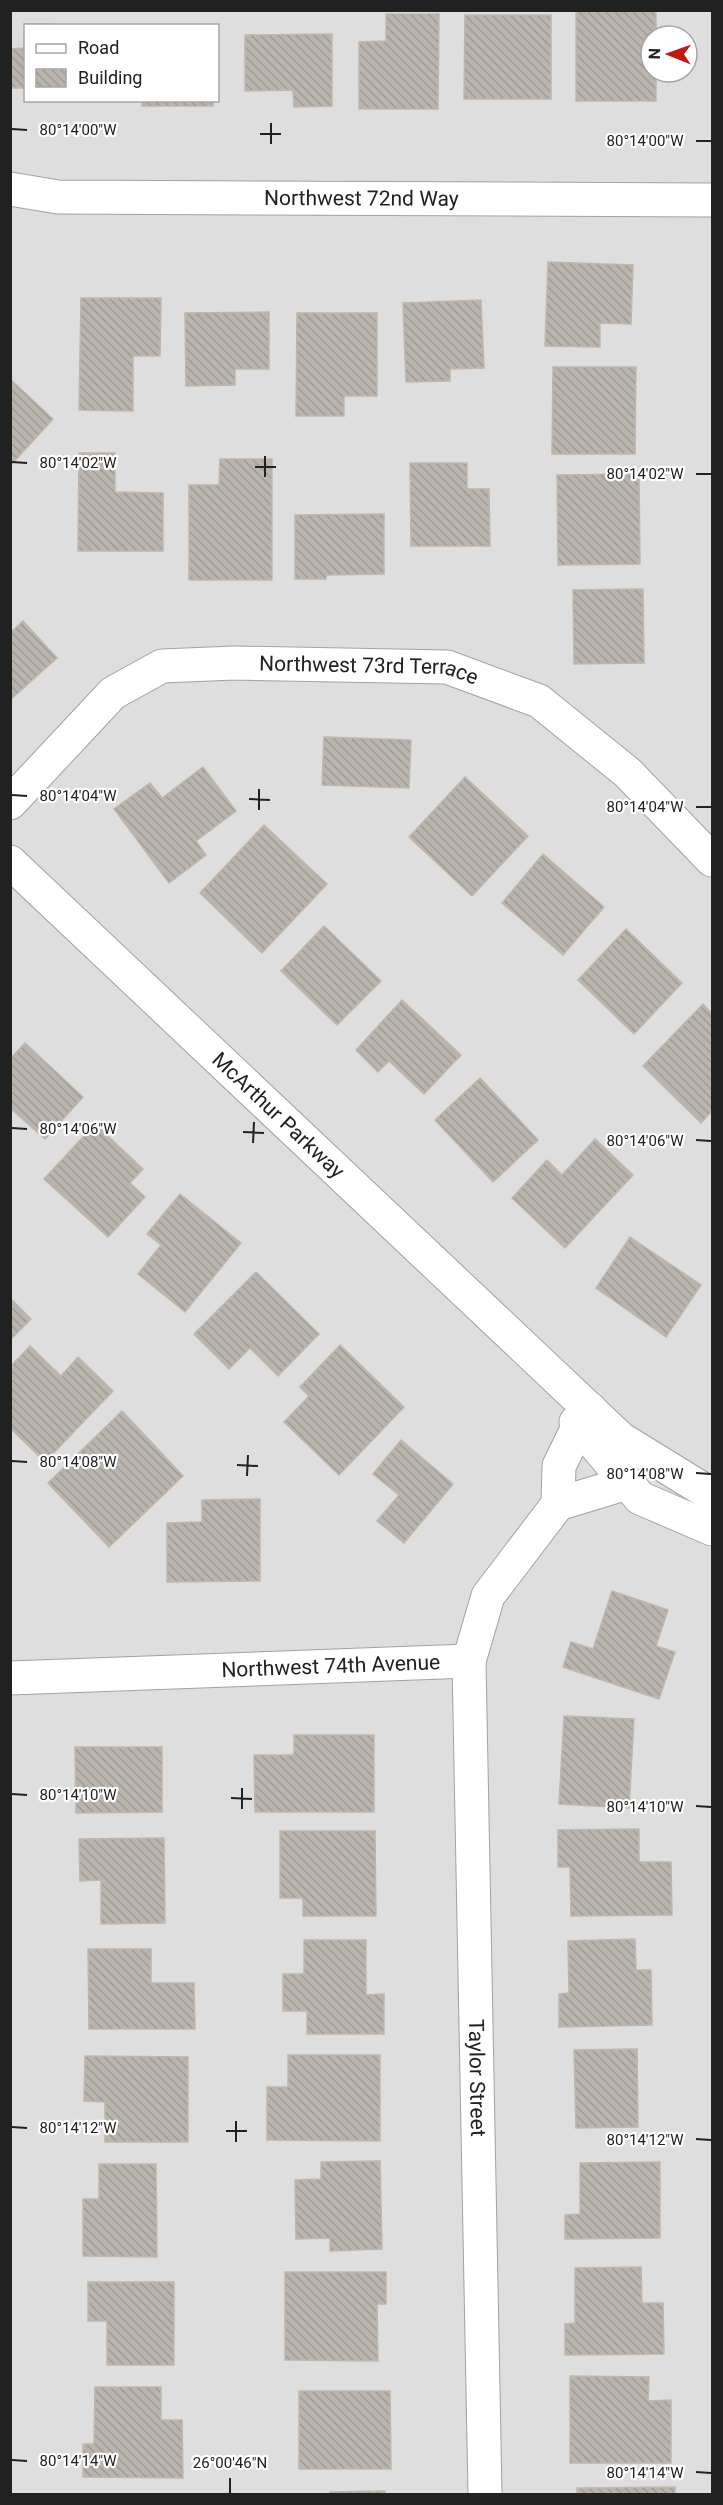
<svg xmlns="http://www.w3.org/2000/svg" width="723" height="2505" font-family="Roboto,sans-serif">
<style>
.residential{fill:#dfdede;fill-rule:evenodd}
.building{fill:url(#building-back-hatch);stroke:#c1b6ac;stroke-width:1.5}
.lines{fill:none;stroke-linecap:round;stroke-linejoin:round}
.minor-casing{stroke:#a2a2a2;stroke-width:35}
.minor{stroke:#fff;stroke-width:33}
.ticks{fill:none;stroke:#212121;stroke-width:2}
.labels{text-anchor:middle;stroke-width:4.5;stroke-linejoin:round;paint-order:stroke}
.street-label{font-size:21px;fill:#212121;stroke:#fff}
.ticks-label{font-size:15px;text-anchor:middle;fill:#212121;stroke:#fff;stroke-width:4.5;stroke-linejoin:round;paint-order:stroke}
</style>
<defs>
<pattern id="building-back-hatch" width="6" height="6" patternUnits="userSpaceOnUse" patternTransform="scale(1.5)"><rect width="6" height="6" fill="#bab4ae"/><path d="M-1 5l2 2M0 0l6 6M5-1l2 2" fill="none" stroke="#a09a95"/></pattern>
</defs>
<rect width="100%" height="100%" fill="#f0eee8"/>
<!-- residential -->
<path class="residential" d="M 11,11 L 712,11 L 712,2494 L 11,2494 ZM 26,26 L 218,26 L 218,100 L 26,100 ZM 651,36 L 687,36 L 687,72 L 651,72 Z"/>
<!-- building -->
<g class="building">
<polygon points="576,10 656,10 656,36 651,36 651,72 656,72 656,101 576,101"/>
<polygon points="386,14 439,14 438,109 359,109 359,42 386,41"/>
<polygon points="465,15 551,15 551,99 464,99"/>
<polygon points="25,24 113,25 113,26 26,26 26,88 10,88 10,49 24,48"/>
<polygon points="332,34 332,106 294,107 293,90 245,91 245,35"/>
<rect x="142" y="100" width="71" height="6"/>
<polygon points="548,262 633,265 631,324 600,323 600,347 545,346"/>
<polygon points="81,298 161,298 160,356 133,356 133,411 79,410"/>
<polygon points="481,300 484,368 450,369 450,381 406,382 403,303"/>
<polygon points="269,312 269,369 235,369 235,385 186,386 185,313"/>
<polygon points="297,313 377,313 377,396 344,396 344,416 296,416"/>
<polygon points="553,367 636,367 635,454 552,454"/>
<polygon points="10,379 53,419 10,466"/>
<polygon points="79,453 115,453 115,492 163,493 163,551 78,551"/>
<polygon points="220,459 272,459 272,580 189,580 189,485 219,485"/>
<polygon points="410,463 467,463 467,489 489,489 490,546 411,546"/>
<polygon points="639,474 640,564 558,565 557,475"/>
<polygon points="384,514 384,574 326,575 326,579 295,579 295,515"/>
<polygon points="643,589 644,663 574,664 573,590"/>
<polygon points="23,621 57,658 10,700 10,633"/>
<polygon points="324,737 411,740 409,788 322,785"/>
<polygon points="203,767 236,811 196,841 206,855 169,883 114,809 150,783 162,798"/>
<polygon points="465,777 528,836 472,896 409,837"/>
<polygon points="264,825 327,884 262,953 200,893"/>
<polygon points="543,854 604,907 563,955 502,903"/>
<polygon points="324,926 381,981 337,1025 281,971"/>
<polygon points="626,929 682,983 634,1034 578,980"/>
<polygon points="402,1000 461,1055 424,1094 389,1061 378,1072 356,1050"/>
<polygon points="703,1004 712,1014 712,1111 701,1123 643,1066"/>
<polygon points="25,1043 83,1097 45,1139 10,1108 10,1059"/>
<polygon points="480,1078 538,1140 493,1182 435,1120"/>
<polygon points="95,1124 143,1169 130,1183 145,1197 108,1237 44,1179"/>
<polygon points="595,1139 633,1175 565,1248 512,1198 547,1160 562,1175"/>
<polygon points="180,1194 241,1243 185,1312 138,1274 161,1245 147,1234"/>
<polygon points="630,1237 701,1285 666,1337 596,1288"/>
<polygon points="256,1272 319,1334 278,1376 250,1348 229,1369 194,1334"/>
<polygon points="10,1298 31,1319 10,1340"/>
<polygon points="340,1345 404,1407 339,1475 284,1422 309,1396 300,1387"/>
<polygon points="30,1346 61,1376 78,1357 113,1391 45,1462 10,1428 10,1367"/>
<polygon points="122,1411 183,1476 109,1547 48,1483"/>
<polygon points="401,1440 453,1484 404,1543 377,1521 399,1495 373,1474"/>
<polygon points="260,1499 260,1581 167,1582 167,1523 202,1522 202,1500"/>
<polygon points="612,1591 668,1610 656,1646 675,1652 659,1699 563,1667 571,1642 593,1649"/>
<polygon points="564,1716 634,1719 629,1808 559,1804"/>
<polygon points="294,1735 374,1735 374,1812 255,1812 254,1755 294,1755"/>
<polygon points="75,1747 162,1747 162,1812 76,1813"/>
<polygon points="639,1829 639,1862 671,1862 672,1915 571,1916 570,1867 558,1867 558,1830"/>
<polygon points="280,1831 375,1831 376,1916 303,1916 303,1898 280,1898"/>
<polygon points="164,1838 165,1923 101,1924 101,1880 80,1881 79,1839"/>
<polygon points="635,1939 636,1970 651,1970 652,2025 559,2027 559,1994 569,1993 568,1941"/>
<polygon points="304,1940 366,1940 366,1995 384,1994 384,2034 307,2034 307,2011 283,2011 283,1974 304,1974"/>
<polygon points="88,1949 151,1949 151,1983 194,1983 195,2029 89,2029"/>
<polygon points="637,2049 638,2127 576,2128 574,2050"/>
<polygon points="288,2055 380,2055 380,2141 267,2140 267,2087 288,2087"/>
<polygon points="85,2056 188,2057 188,2142 105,2142 105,2102 84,2101"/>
<polygon points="380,2161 382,2249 330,2251 330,2238 296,2239 295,2180 321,2179 321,2162"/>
<polygon points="660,2162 660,2238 565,2239 565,2215 580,2214 580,2163"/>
<polygon points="99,2164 156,2164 157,2257 83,2256 83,2199 99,2199"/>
<polygon points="641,2267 642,2303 663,2303 664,2354 565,2355 565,2324 575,2323 575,2268"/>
<polygon points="285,2272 386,2272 386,2304 377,2304 378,2361 285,2360"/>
<polygon points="88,2282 174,2282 174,2365 107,2365 107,2321 88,2321"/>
<polygon points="570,2376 649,2377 648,2401 671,2400 671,2463 570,2463"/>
<polygon points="95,2387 161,2387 161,2420 182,2420 183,2478 83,2477 83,2444 94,2444"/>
<polygon points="299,2391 390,2391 391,2469 299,2469"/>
<polygon points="675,2487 675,2494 577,2494 577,2488"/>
<polygon points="385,2491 385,2494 330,2494 330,2492"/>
</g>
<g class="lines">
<!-- minor casing -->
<g class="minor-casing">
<g id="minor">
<path id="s1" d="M 10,189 L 58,197 L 712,200"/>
<path id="s2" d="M 10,803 L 113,693 L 162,666 L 234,663 L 447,667 L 539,701 L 628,773 L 712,860"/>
<path id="s3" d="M 10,862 L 621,1439 L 712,1495"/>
<polyline points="576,1422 640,1498 712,1529"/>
<polyline points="558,1504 559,1466 578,1427 590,1409"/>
<path id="s4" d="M 469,1661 L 485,2494"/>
<path id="s5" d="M 10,1678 L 469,1661 L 488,1596 L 558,1504 L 627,1483"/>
</g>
</g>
<!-- minor -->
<use href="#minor" class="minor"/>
</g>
<!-- ticks -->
<path class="ticks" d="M 12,129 L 27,130M 260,134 L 281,134M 696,141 L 711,141M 271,144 L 271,123M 12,462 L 27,463M 255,467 L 276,467M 696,474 L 711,474M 265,477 L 265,456M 12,795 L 27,796M 249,799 L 270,800M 696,807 L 711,807M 259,810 L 259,789M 12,1128 L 27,1129M 243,1132 L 264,1133M 696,1140 L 711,1141M 253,1143 L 254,1122M 12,1461 L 27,1462M 237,1465 L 258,1466M 696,1473 L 711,1474M 247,1476 L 248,1455M 12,1794 L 27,1795M 231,1798 L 252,1799M 696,1806 L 711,1807M 242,1809 L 242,1788M 12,2127 L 27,2128M 226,2131 L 247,2131M 696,2139 L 711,2140M 236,2142 L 236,2121M 12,2460 L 27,2461M 696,2472 L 711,2473M 230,2493 L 230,2478"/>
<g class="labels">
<!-- street labels -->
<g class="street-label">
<text dy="7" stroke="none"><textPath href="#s1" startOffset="352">Northwest 72nd Way</textPath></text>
<text dy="7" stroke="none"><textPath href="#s2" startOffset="414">Northwest 73rd Terrace</textPath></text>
<text dy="7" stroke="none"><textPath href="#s3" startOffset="369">McArthur Parkway</textPath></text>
<text dy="7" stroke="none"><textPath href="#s5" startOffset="321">Northwest 74th Avenue</textPath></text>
<text dy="7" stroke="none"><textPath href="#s4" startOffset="417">Taylor Street</textPath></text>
</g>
</g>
<g class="ticks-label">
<text x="78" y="135">80°14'00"W</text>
<text x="645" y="146">80°14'00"W</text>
<text x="78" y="468">80°14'02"W</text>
<text x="645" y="479">80°14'02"W</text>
<text x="78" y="801">80°14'04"W</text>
<text x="645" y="812">80°14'04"W</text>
<text x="78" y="1134">80°14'06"W</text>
<text x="645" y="1146">80°14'06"W</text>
<text x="78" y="1467">80°14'08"W</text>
<text x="645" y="1479">80°14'08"W</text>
<text x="78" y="1800">80°14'10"W</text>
<text x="645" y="1812">80°14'10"W</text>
<text x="78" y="2133">80°14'12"W</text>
<text x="645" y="2145">80°14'12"W</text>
<text x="78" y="2466">80°14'14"W</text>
<text x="230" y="2468">26°00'46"N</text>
<text x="645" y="2478">80°14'14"W</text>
</g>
<!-- border -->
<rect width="723" height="2505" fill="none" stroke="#212121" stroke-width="24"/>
<!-- legend -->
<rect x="24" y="24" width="195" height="78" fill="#ffffff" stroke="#a6a6a6" stroke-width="1.5"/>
<rect x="36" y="44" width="30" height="9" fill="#ffffff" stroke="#a6a6a6" stroke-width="1.5"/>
<text x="78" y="54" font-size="18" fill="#212121">Road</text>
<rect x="36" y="69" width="30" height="18" fill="url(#building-back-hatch)" stroke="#a6a6a6" stroke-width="1.5"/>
<text x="78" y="84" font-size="18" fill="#212121">Building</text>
<!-- north arrow -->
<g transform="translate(669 54) rotate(271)"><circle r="28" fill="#ffffff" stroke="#a6a6a6" stroke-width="1.5"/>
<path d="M0-4.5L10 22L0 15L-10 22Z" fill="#c11a11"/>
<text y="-9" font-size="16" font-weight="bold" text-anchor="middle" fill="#212121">N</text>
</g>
</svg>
